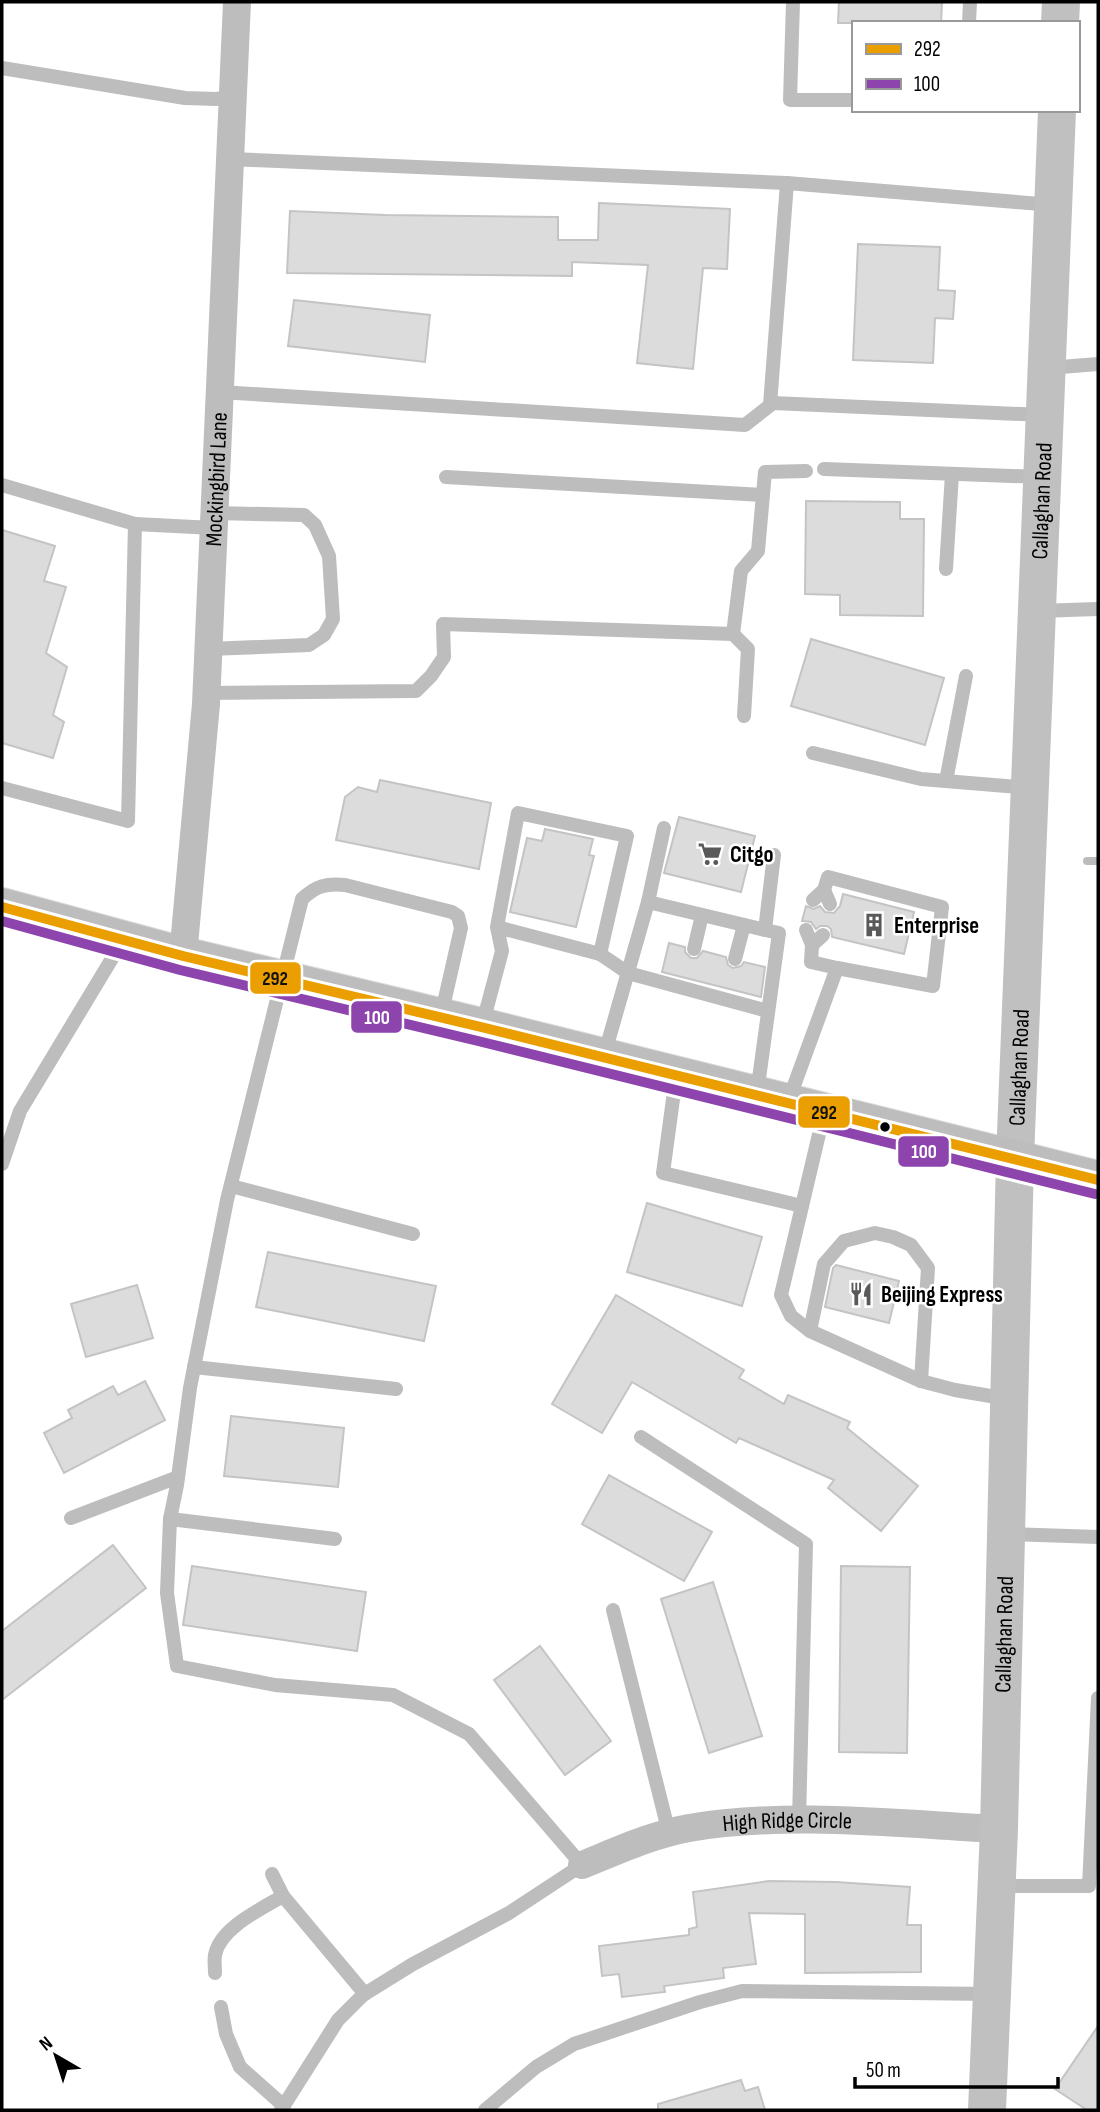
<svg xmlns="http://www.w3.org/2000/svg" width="1100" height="2112" font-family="'Sofia Sans Condensed',sans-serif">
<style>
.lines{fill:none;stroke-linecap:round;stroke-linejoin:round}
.stream{stroke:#bbb;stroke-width:8}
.building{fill:#dcdcdc;stroke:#c4c4c4;stroke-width:2}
.primary-casing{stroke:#dbdbdb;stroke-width:40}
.lane{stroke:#bdbdbd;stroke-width:14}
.street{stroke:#bdbdbd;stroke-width:28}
.secondary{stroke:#c0c0c0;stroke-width:38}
.primary{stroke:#bdbdbd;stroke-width:38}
.bus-1-casing{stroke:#fff;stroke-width:16}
.bus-2-casing{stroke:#fff;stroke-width:16}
.bus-1{stroke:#eb9e00;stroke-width:10}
.bus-2{stroke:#8e44ad;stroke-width:10}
.bus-dot{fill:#000;stroke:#fff;stroke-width:2.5}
.labels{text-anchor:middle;stroke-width:5;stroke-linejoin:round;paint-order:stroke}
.street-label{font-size:23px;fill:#000;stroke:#fff}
.poi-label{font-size:23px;font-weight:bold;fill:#000;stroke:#fff;text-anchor:start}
.line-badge{stroke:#fff;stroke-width:2.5}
.badge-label{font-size:19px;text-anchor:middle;font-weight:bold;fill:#fff}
.pale-badge-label{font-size:19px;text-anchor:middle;font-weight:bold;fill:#111}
</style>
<rect width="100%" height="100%" fill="#fff"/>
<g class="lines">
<!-- stream -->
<polyline class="stream" points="1087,861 1098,861"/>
</g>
<!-- building -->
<g class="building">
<polygon points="839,2 942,2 941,23 838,23"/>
<polygon points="599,203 730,209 727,269 703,268 693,369 637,363 648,265 572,262 572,276 287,273 290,211 385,215 558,217 558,240 598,240"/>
<polygon points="858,244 940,247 938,290 955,291 953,319 935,318 933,363 853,360"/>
<polygon points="294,300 430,315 425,362 288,346"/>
<polygon points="806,501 900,502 900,519 924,519 923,616 840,615 840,595 805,594"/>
<polygon points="2,530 55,546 44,581 66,587 46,653 67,667 53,715 64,722 53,758 2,743"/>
<polygon points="811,639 944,678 925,745 791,706"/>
<polygon points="380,780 491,803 479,869 336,840 345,797 358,787 377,792"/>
<polygon points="679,817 755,836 741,892 664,873"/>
<polygon points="545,829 593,839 589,855 594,856 576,927 510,912 527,838 542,841"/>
<polygon points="843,894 914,912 904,954 832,937 831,929 827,926 820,926 816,929 811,922 802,921 806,906 814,909 820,906 825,912 834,913 840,906"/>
<polygon points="669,943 685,947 685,952 691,958 697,958 703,951 726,957 728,965 733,968 741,966 744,962 765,967 761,997 662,972"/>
<polygon points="647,1203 762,1237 742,1306 627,1272"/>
<polygon points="268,1252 436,1286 424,1341 256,1307"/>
<polygon points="836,1265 899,1281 889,1323 825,1307 833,1268"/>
<polygon points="137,1285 153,1338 86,1357 71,1304"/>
<polygon points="616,1295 744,1370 739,1378 784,1404 788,1395 850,1422 847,1428 918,1486 881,1531 828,1488 834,1480 739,1438 736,1443 632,1382 602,1433 552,1404"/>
<polygon points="145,1381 165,1420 64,1473 44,1433 72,1418 68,1410 113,1386 118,1395"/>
<polygon points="231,1416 344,1428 338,1487 224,1476"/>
<polygon points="609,1475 712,1532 684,1581 582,1524"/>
<polygon points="113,1545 146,1588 2,1700 2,1631"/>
<polygon points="192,1566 366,1592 357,1651 183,1625"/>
<polygon points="841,1566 910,1567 907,1753 839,1752"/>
<polygon points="713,1582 762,1736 709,1753 661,1599"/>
<polygon points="540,1646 611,1741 565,1775 494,1680"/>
<polygon points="769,1881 836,1882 910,1887 907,1925 921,1925 921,1972 805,1973 805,1914 749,1913 756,1964 723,1968 724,1978 664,1986 665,1992 622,1997 619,1974 602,1976 599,1946 689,1935 689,1929 697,1927 693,1892"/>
<polygon points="1098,2026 1098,2110 1087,2110 1055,2089"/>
<polygon points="741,2080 745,2091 758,2087 765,2110 658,2110 658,2104"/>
</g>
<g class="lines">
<!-- primary casing -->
<g class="primary-casing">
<polyline id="primary" points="2,907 183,956 481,1027 1098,1180"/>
</g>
<!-- lane -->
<g class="lane">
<polyline points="793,2 790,100 853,100"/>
<polyline points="969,23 970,2"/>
<polyline points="2,68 185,98 216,99 233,97"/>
<polyline points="230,159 787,183"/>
<polyline points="1048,368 1098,364"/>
<polyline points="220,392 745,425 773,403 1042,415"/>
<polyline points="770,405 787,183 1053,205"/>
<polyline points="824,469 1040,477"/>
<polyline points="446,477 763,495"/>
<polyline points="2,485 135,524 128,821 2,788"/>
<polyline points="135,524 214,528"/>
<polyline points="946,569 952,474"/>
<polyline points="1038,611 1098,609"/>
<polyline points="733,634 748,649 744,716"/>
<polyline points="209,649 309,645 324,635 333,619 329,556 315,525 304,515 215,513"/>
<polyline points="207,693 416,691 431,676 444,657 443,624 733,634 741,571 758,551 765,472 806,471"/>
<polyline points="813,753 921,779 1029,788"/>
<polyline points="946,781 966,676"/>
<polyline points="824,890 830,904"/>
<polyline points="648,902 664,828"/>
<polyline points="765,930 774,855"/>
<polyline points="806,930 812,945 811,962 837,968"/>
<polyline points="812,945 823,935"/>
<polyline points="694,949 702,915"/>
<polyline points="600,954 628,973 768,1011"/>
<polyline points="735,959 744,925"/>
<polyline points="482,1026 502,951 497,927 600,954 627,836 518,813 497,927"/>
<polyline points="604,1056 648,902 765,930 779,933 757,1093"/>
<polyline points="676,1077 663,1173 802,1206"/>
<polyline points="788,1102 837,968 933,986 942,907 828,877 824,890 813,900"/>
<polyline points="824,1113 781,1295 791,1316 810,1331 921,1381 955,1390 1008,1399"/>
<polyline points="2,1164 20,1111 122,942"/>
<polyline points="231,1186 413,1234"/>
<polyline points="810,1331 824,1264 844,1241 875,1233 893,1237 911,1245 928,1268 921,1381"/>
<polyline points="194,1367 396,1389"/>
<polyline points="641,1437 806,1544 799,1820"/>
<polyline points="71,1518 178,1477"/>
<polyline points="170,1519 335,1539"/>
<polyline points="1009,1534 1098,1537"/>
<polyline points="613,1610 669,1833"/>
<polyline points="272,1874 283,1896 365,1994"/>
<polyline points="998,1886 1089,1886 1098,1698"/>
<path d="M 215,1973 C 215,1967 214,1961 215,1955 C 220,1928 261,1909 283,1896"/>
<polyline points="221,2007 226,2034 240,2067 284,2106"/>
<path d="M 281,2110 L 338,2020 L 363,1995 L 413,1964 L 509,1913 L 582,1865 L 469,1734 L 393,1695 L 275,1685 L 177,1666 L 167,1593 L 170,1519 L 177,1485 L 190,1388 L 227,1200 L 302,899 C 316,886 326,883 345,885 L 452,912 L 458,916 L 461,928 L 441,1016"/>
<polyline points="485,2110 536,2067 574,2044 700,2002 742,1991 991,1994"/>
</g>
<!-- street -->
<g class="street">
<path id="s1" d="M 183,956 L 206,704 L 237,2"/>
<path id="s2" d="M 582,1865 C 617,1851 651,1835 689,1828 C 786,1811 900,1824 999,1829"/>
</g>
<!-- secondary -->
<g class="secondary">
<polyline points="1060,23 1061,2"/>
<path id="s3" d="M 987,2110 L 999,1829 L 1015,1158 L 1057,110"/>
</g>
<!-- primary -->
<use href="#primary" class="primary"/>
<!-- bus-1 casing -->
<g class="bus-1-casing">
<polyline id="bus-1" points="2,907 183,956 481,1027 1098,1180"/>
</g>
<!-- bus-2 casing -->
<g class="bus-2-casing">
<polyline id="bus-2" points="2,921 180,970 478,1041 1095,1194"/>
</g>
<!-- bus-1 -->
<use href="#bus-1" class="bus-1"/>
<!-- bus-2 -->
<use href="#bus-2" class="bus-2"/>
</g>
<!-- icons -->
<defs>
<g id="supermarket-bare" transform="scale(1.89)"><path d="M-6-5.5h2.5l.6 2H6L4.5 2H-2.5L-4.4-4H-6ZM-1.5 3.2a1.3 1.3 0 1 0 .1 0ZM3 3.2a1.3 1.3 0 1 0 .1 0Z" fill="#595959" stroke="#fff" stroke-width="2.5" paint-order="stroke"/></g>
<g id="building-bare" transform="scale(1.89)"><path d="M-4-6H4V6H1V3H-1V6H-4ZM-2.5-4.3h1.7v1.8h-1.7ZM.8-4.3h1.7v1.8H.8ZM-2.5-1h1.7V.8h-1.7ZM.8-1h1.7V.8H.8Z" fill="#595959" stroke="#fff" stroke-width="2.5" paint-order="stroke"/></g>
<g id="restaurant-bare" transform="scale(1.89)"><path d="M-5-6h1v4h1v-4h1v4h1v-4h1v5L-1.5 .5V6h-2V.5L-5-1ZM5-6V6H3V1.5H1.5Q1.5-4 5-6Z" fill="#595959" stroke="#fff" stroke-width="2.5" paint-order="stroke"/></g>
</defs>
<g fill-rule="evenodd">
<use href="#supermarket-bare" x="710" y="854"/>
<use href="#building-bare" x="874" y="925"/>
<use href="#restaurant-bare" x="861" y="1294"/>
</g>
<!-- markers -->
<circle class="bus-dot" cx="885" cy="1127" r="6"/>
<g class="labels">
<!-- street labels -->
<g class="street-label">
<text dy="8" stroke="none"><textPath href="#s1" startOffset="478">Mockingbird Lane</textPath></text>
<text dy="8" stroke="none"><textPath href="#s3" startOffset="1610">Callaghan Road</textPath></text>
<text dy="8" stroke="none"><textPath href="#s3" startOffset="1043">Callaghan Road</textPath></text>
<text dy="8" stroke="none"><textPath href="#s3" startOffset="476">Callaghan Road</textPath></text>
<text dy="8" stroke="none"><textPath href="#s2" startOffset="212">High Ridge Circle</textPath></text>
</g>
<!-- poi labels -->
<g class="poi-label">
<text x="730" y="862">Citgo</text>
<text x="894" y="933">Enterprise</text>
<text x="881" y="1302">Beijing Express</text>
</g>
</g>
<g class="line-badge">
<rect x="249" y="961" width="53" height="34" rx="7" fill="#eb9e00"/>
<rect x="350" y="1000" width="53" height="34" rx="7" fill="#8e44ad"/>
<rect x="797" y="1095" width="54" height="34" rx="7" fill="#eb9e00"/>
<rect x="897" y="1135" width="53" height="33" rx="7" fill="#8e44ad"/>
</g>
<g class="badge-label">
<text x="377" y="1024">100</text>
<text x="924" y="1158">100</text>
</g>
<g class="pale-badge-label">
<text x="275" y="985">292</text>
<text x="824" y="1119">292</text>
</g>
<!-- border -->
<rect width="1100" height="2112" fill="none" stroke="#000000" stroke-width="7"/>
<!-- legend -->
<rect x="852" y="21" width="228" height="91" fill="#ffffff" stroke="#999999" stroke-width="2"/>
<rect x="866" y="44" width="35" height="10" fill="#eb9e00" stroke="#999999" stroke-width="2"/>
<text x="914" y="56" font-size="21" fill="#000000">292</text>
<rect x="866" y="79" width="35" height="10" fill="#8e44ad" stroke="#999999" stroke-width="2"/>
<text x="914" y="91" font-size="21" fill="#000000">100</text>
<!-- north arrow -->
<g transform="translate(56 2056) rotate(321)" stroke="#ffffff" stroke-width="5" paint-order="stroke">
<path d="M0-5L12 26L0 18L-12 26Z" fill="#000000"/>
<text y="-10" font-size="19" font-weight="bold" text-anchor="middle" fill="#000000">N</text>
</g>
<!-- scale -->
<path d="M855 2077v10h203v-10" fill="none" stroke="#000000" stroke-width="3.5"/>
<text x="866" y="2077" font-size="21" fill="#000000" stroke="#ffffff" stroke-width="5" paint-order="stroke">50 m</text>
</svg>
